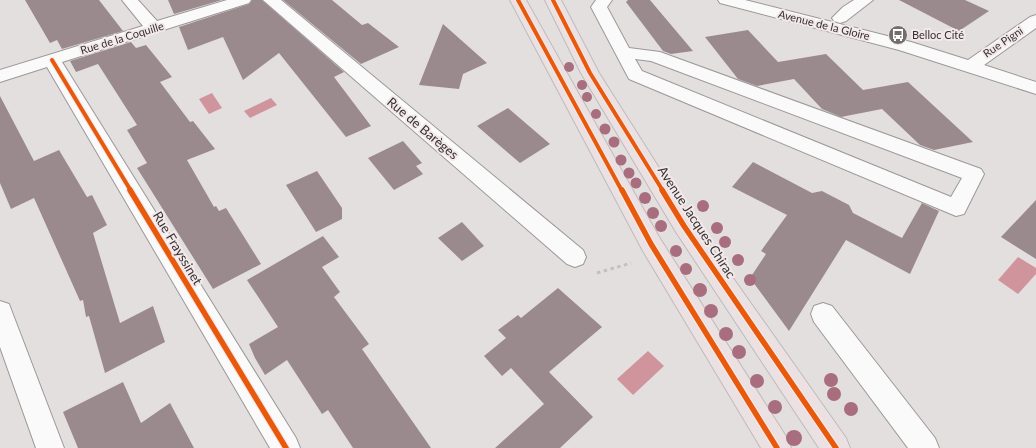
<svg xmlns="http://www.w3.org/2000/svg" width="1036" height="448" font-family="Lato,sans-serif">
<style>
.water{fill:#d0949c}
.building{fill:#9b8a8d}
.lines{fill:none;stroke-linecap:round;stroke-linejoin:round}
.minor-casing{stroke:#9c9898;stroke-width:2}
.major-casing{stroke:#bebbbb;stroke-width:2}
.path{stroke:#c2c1c1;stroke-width:3;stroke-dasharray:3.5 3.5;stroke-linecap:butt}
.minor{fill:#fbfafa;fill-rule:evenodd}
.major{fill:#ebe0e2;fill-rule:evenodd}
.cycleway-far1-casing{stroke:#f4e9ea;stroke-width:6}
.cycleway-casing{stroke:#f4e9ea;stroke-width:8}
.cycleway-far1{stroke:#e8590c;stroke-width:4}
.cycleway{stroke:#e8590c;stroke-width:5.5}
.tree{fill:#a86e7d}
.labels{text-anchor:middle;stroke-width:4;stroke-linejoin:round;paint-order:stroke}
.far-street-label{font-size:11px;fill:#353131;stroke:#f4e9ea}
.far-poi-label{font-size:11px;fill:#353131;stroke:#f4e9ea;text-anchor:start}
.street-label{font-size:13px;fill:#353131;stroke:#f4e9ea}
</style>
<rect width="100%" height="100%" fill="#e4dfdf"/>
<!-- water -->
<g class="water">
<polygon points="212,93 222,108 209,114 199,99"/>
<polygon points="271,98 277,105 250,118 244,111"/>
<polygon points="1018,257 1036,268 1036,274 1018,294 998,280"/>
<polygon points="648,351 664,366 633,395 617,379"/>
</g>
<!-- building -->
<g class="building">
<polygon points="25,0 99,0 123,31 62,49 57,40 50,43"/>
<polygon points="168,0 222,0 174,14"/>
<polygon points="252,0 262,0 344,72 334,77 371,126 346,137 279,53 243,80 223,37 188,50 179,27 249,4"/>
<polygon points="283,0 332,0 362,25 368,23 399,47 361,64"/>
<polygon points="628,0 650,0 693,51 671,54 663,51 626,2"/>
<polygon points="899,0 965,0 989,11 959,31"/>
<polygon points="443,24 487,63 463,74 459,89 419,85"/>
<polygon points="748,30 778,62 826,54 863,90 908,82 973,142 934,150 920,145 882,109 841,117 822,109 794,79 757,86 738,79 705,37"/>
<polygon points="131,42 136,48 146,45 172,77 160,82 190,122 193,121 215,149 187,160 214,207 216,206 219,211 226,208 261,264 213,289 137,168 147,163 127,130 137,125 98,64 76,72 70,61"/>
<polygon points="0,96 34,161 59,150 87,197 92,195 107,225 93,233 120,323 153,306 165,342 105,373 89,316 86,317 83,300 80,301 34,198 11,209 0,183"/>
<polygon points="508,108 550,144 520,163 477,126"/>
<polygon points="403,141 422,163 416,166 423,174 394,190 368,158"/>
<polygon points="753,162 812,193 822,191 849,205 853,213 902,238 922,203 939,211 910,274 846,240 789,331 750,278 766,254 761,251 787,215 732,187"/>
<polygon points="317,171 342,208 342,219 316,232 286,185"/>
<polygon points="1036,200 1036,259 1001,237"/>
<polygon points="462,222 484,246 462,261 438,238"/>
<polygon points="323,236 339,257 322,267 340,292 334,297 369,344 362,349 431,448 353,448 328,410 322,414 287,360 265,375 255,358 249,344 278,327 247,280"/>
<polygon points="558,288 602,327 549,372 593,417 560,448 495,448 544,404 511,368 502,376 484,356 506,338 498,330 518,315 521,318"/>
<polygon points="123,382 141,423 170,403 194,448 78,448 63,412"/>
</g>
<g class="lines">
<!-- minor casing -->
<g class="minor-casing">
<g id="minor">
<polygon points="122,0 138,0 157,21 227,0 251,0 249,3 62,62 296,438 300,448 270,448 47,67 0,82 0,70 143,26"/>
<polygon points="263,0 281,0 583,250 586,257 583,264 575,267 567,264"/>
<path d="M 596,0 L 612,0 L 607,7 L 629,48 L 660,52 L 981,169 L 984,174 L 964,214 L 956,216 L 629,79 L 591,7 ZM 635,59 L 651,61 L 962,178 L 951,197 L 642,71 Z"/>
<polygon points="718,0 745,0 911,42 968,60 1030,17 1036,15 1036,28 984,65 1036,82 1036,94 899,50 720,3"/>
<polygon points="854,0 873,0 846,21 840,23 834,21 832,18 843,7"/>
<polygon points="0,301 9,304 12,312 64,448 36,448 0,347"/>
<polygon points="823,303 832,306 935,438 939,448 908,448 814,322 811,314 814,306"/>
</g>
</g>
<!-- major casing -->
<g class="major-casing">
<g id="major">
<polygon points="510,0 526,0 659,237 787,438 791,448 761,448 643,251"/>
<polygon points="545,0 561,0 599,73 692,220 846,438 850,448 819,448 676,232 581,73"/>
</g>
</g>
<!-- path -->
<polyline class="path" points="597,273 631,263"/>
<!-- minor -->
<use href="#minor" class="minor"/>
<!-- major -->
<use href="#major" class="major"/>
<!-- cycleway-far1 casing -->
<g class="cycleway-far1-casing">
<g id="cycleway-far1">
<polyline points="518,0 622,191"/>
<polyline points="553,0 590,73 663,191"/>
<polyline points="52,60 131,191"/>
</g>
</g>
<!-- cycleway casing -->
<g class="cycleway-casing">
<g id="cycleway">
<polyline points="130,190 286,448"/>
<polyline points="622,190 651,244 777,448"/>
<polyline points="662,190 684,226 836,448"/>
</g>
</g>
<!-- cycleway-far1 -->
<use href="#cycleway-far1" class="cycleway-far1"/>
<!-- cycleway -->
<use href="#cycleway" class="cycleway"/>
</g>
<!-- trees -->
<g class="tree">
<circle cx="569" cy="67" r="5"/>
<circle cx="582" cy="85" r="5"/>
<circle cx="587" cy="97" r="5"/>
<circle cx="596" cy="114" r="5"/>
<circle cx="605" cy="129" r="5.5"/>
<circle cx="614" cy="142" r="5.5"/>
<circle cx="621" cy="160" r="5.5"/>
<circle cx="629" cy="173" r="5.5"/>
<circle cx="636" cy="183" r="5.5"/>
<circle cx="645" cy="198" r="6"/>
<circle cx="703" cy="206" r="6"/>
<circle cx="653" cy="213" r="6"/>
<circle cx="661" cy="226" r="6"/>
<circle cx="717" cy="228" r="6"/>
<circle cx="725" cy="242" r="6"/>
<circle cx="676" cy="251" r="6"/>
<circle cx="738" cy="260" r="6"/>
<circle cx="686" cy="269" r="6"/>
<circle cx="750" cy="280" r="6"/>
<circle cx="700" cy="290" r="7"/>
<circle cx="711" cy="311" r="7"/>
<circle cx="726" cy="334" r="7"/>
<circle cx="739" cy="352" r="7"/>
<circle cx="831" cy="380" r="7"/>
<circle cx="757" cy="381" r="7"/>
<circle cx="834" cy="394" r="7"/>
<circle cx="775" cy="407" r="7"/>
<circle cx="851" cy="409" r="7"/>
<circle cx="794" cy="438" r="8"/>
</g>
<!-- icons -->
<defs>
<g id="bus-disc" transform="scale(1)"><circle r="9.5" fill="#726e6e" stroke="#f4e9ea"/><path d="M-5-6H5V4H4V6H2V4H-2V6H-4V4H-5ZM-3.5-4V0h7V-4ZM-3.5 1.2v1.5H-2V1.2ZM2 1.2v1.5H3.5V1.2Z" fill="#fff"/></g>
</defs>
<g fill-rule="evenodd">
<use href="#bus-disc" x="898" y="35"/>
</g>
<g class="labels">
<!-- far-street labels -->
<g class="far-street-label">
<text transform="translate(824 25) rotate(14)" y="4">Avenue de la Gloire</text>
<text transform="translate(122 38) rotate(-17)" y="4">Rue de la Coquille</text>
<text transform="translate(1003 42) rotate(-34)" y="4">Rue Pigni</text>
</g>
<!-- far-poi labels -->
<g class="far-poi-label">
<text x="912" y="39">Belloc Cité</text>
</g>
<!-- street labels -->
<g class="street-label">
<text transform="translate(423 128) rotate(40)" y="5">Rue de Barèges</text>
<text transform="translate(697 222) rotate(57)" y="5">Avenue Jacques Chirac</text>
<text transform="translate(178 248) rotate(59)" y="5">Rue Frayssinet</text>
</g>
</g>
</svg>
